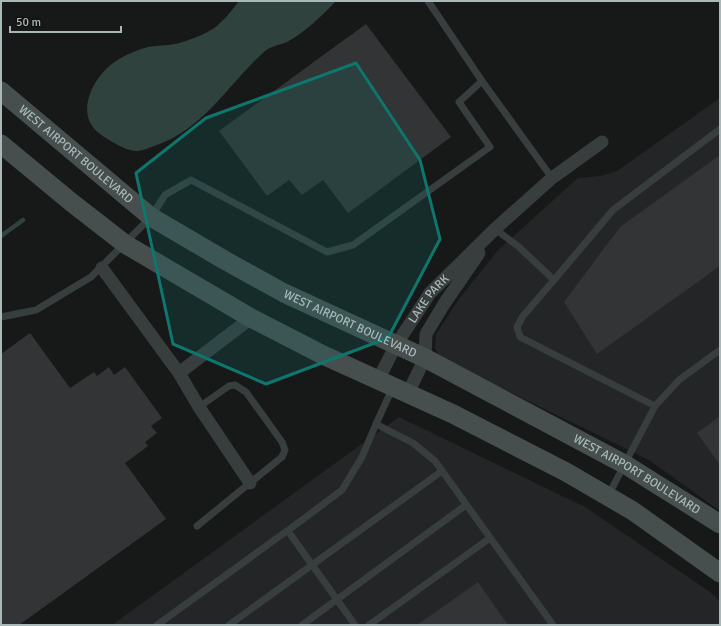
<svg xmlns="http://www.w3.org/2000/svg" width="721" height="626" font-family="Signika,sans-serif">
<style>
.built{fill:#232526}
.water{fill:#30423d}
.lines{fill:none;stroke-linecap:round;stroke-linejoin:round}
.stream{stroke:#30423d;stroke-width:4.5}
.building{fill:#323435}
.lane{stroke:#383d3e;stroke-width:7}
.street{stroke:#383d3e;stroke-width:13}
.secondary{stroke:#464e4e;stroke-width:19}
.marked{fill:#0f766e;fill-opacity:0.2;stroke:#0f766e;stroke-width:3;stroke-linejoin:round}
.labels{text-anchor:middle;stroke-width:3;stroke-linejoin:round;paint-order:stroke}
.street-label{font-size:12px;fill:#a9b9b9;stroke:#121414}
</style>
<rect width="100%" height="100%" fill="#171919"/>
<!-- built -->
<g class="built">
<polygon points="720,98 720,511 649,460 440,358 435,347 436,334 459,299 499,249 578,178 601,176 617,171"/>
<polygon points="399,417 585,507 710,592 720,601 720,625 112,625"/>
</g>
<!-- water -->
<path class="water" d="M 239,1 L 336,1 C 324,14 303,34 287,42 C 280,45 271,46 265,51 C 228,84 206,127 157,145 C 151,147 143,151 136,151 C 130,151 122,147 116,144 C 107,139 96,133 91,124 C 82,109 90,89 100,76 C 111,61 130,52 148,47 C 157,45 167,46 175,44 C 188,41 210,33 219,24 C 226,18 233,9 239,1 Z"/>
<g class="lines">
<!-- stream -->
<polyline class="stream" points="1,236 23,220"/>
</g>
<!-- building -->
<g class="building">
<polygon points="366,24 451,137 348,213 323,180 302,195 289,180 267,196 219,131"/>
<polygon points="720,155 720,266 597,354 564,302 620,227"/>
<polygon points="30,333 70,388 94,372 97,376 109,367 114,375 125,367 162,418 151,426 157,433 145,442 148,446 125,463 166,519 19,625 1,625 1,354"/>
<polygon points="720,416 720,465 697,433"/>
<polygon points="478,582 508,625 417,625"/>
</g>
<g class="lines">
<!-- lane -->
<g class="lane">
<polyline points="428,1 482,81 552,178"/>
<polyline points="495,229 519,247 554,280 523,316 517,327 520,337 655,406"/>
<polyline points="554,280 613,210 720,129"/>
<polyline points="1,317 36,310 91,277 151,217 165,195 191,180 327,252 353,245 490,147 459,102 482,81"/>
<polyline points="393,387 376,424 413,443 435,461 553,625"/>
<polyline points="608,496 655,406 679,380 720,350"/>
<polyline points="197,526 282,457 285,450 282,442 246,392 235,385 229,386 199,407"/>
<polyline points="288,531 355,625"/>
<polyline points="157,625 302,520 342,490 362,457 376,424"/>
<polyline points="229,625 442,471"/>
<polyline points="302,625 466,505"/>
<polyline points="369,625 490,538"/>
</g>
<!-- street -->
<g class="street">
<polyline points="102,268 179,373 199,407 250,483"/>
<polyline points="179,373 251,318"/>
<path id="s1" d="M 378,380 L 396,345 L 430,293 L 495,229 L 552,178 L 602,142"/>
<polyline points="408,393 425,358 426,334 444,304 479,253"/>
</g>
<!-- secondary -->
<g class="secondary">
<path id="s2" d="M 1,91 L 151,217 L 226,261 L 284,293 L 425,358 L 626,465 L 720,524"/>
<polyline points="1,144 71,202 125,244 251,318 323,355 453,414 566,472 633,511 720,573"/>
</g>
</g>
<!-- marked area -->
<path class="marked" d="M 356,63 L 420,160 L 440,239 L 388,338 L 266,384 L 173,344 L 136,173 L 206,118 Z"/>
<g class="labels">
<!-- street labels -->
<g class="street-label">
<text dy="4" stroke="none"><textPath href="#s2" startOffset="98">WEST AIRPORT BOULEVARD</textPath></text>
<text dy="4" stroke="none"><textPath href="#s1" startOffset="96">LAKE PARK</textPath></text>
<text dy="4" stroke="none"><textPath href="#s2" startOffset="422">WEST AIRPORT BOULEVARD</textPath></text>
<text dy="4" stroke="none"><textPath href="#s2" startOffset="746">WEST AIRPORT BOULEVARD</textPath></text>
</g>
</g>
<!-- border -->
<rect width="721" height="626" fill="none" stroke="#a9b9b9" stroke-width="4"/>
<!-- scale -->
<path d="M10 26v6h111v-6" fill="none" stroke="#a9b9b9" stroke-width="2"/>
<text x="16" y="26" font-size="12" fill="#a9b9b9" stroke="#121414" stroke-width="3" paint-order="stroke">50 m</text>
</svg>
